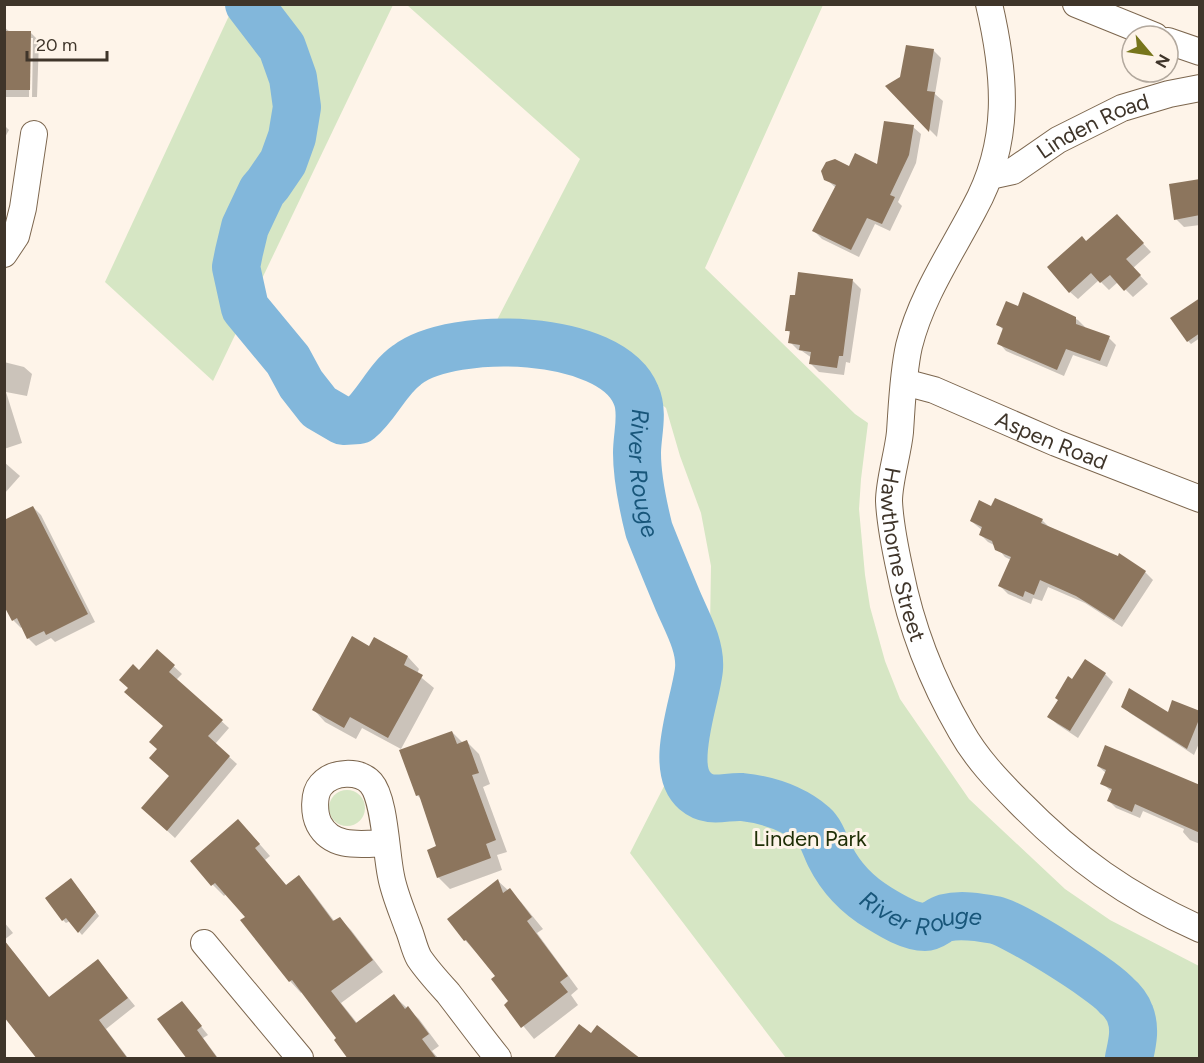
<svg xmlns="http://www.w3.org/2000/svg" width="1204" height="1063" font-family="Figtree,sans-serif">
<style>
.green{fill:#d6e6c4}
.shadow{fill:#0003}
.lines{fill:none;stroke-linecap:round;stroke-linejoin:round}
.river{stroke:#82b7db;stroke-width:48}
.building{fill:#8c755d}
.street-casing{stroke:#7c664e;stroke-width:28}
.street{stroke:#fff;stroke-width:26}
.labels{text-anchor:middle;stroke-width:6;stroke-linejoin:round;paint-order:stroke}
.street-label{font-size:22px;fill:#3f352a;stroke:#fef4e9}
.park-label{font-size:22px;fill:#202f07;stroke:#fef4e9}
.water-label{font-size:24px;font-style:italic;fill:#18567a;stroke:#fef4e9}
</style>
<rect width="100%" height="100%" fill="#fef4e9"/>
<!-- green -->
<g class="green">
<polygon points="234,5 393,5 213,381 105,282"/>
<polygon points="407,5 823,5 705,268 855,414 868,423 861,479 859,509 865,575 870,607 885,661 900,699 969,799 1065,889 1110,920 1199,966 1199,1058 786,1058 630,853 684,747 693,692 710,628 711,566 701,513 680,456 666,408 634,381 592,358 552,345 518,340 481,351 580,159"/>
<circle cx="347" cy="808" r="18"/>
</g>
<!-- shadow -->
<g class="shadow">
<polygon points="4,27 10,32 31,33 39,41 37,97 32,97 33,38 30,38 29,97 4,97"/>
<polygon points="933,50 941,58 935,94 943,101 937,137 887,87 902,78"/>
<polygon points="4,125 9,130 4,139"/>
<polygon points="913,127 921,134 916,163 898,202 902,206 890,231 875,224 859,257 822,239 814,231 836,188 826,179 850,168 879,167"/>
<polygon points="1200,180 1200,225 1184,227 1176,219"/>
<polygon points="1117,216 1151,252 1133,268 1148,284 1133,297 1118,282 1109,290 1099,280 1078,299 1070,292 1086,243"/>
<polygon points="853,281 861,289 850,363 846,362 844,375 819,372 811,364 812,358 802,351 798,350 790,342 791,334 787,330"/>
<polygon points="1024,294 1078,320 1085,327 1084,329 1109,338 1116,345 1107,367 1073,355 1064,376 1006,351 999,343 1004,331 998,324 1018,308"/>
<polygon points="1200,302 1200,338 1191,344 1188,341"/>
<polygon points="4,362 24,367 32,374 27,396 6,392 22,443 4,449"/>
<polygon points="4,462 20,476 4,494"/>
<polygon points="33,507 41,515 95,622 55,642 51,638 36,646 28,638 22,627 21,628 13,620"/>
<polygon points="992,508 1042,520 1050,528 1145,572 1153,580 1122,627 1085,603 1048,587 1042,601 1033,598 1031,604 1008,594 1000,586 1011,560 1005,557 996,546 988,542 981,535 982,530 971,521"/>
<polygon points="374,639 408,657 419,669 417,674 434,688 401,749 362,728 356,739 325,722 314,710 370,648"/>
<polygon points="157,651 182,674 176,680 229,728 215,744 237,764 175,838 151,816 171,776 159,749 164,727 139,672"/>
<polygon points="1105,674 1113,682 1078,738 1057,724 1049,717 1072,681"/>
<polygon points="1123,706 1168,714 1200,713 1200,741 1194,755 1130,713"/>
<polygon points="452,732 463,743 467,742 479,754 490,784 483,787 507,852 497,855 502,870 450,889 438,877 438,847 422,800 417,795"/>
<polygon points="1098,766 1200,787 1200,844 1190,840 1183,832 1184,829 1143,811 1140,818 1116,808 1108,800 1112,792 1102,783 1106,773"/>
<polygon points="249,832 270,856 265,860 287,886 298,877 310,889 335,922 340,919 351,930 383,972 341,1003 358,1024 394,996 419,1019 439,1046 432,1051 438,1058 350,1058 339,1038 303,991 301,993 290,981 243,920 247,917 227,893 224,896 213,885 192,861"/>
<polygon points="498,881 521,902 543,929 537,933 578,989 571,995 578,1005 534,1039 506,1005 510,1002 497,976 465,940"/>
<polygon points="74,884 99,916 82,935 70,921 66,923 63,920"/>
<polygon points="4,922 13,933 4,940"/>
<polygon points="4,940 50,998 98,961 135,1006 106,1029 128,1058 79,1058 4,1009"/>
<polygon points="182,1003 208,1035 203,1038 218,1058 189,1058"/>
</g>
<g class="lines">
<!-- river -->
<path class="river" id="s1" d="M 249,4 L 282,47 L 293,78 L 297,107 L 292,137 L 283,162 L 268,184 L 262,191 L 245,227 L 239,252 L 236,267 L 245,308 L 288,360 L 301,384 L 319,407 L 343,421 L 359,420 C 378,404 387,379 407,365 C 453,330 611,333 636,395 C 644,413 637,434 637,453 C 637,478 643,506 649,530 C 658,553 668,577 678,601 C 687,622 701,646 699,669 C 696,701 668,767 695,791 C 710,804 725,796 742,797 C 768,800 793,808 813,825 C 822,833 825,846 830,856 C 841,878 859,896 879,908 C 892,916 910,927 925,927 C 933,927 938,920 945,918 C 961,914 979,917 995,920 C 1014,924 1104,980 1117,996 C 1122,1000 1128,1008 1130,1014 C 1136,1029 1132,1044 1129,1058"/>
</g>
<!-- building -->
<g class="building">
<polygon points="4,31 31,31 30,90 4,90"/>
<polygon points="906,45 934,49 927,91 935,92 929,132 885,86 900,77"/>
<polygon points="884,121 914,125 909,155 890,195 895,197 882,224 867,218 851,250 812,231 836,185 824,180 821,171 826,162 835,159 849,166 855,153 877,164"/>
<polygon points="1200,179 1200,215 1174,220 1169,184"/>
<polygon points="1117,214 1144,243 1126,259 1141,275 1124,291 1110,275 1100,283 1091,273 1069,293 1047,267 1082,236 1086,241"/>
<polygon points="798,272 853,279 843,356 839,356 837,368 809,364 811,352 799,350 800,345 788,343 790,331 785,331 790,295 795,295"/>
<polygon points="1023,292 1076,317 1076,324 1110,336 1100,361 1066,349 1057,370 997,344 1003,328 996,325 1006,301 1018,306"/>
<polygon points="1200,298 1200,333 1187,342 1170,318"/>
<polygon points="995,498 1043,519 1041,523 1118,556 1119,553 1146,571 1114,620 1076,596 1040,580 1034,595 1025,591 1023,597 998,586 1011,557 995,550 992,541 979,535 982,527 970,521 979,500 991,506"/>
<polygon points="33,506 88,614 46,635 44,631 27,639 17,618 12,621 4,606 4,520"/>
<polygon points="352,636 369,646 374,637 408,656 404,665 423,675 388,738 350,717 344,728 312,710"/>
<polygon points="157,649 175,665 169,672 223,720 208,736 230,756 167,831 141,808 169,776 149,758 157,749 149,742 163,726 124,692 128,688 119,680 133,664 139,670"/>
<polygon points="1085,659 1106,673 1070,731 1047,717 1058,700 1055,698 1068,676 1072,679"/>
<polygon points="1129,688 1168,712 1172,700 1200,711 1200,717 1187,749 1121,707"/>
<polygon points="452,731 457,744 467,740 479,773 472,775 496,840 486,844 491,858 437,878 427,850 436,846 419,795 416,796 399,750"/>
<polygon points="1105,745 1200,785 1200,833 1135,804 1132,812 1107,801 1112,789 1100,784 1106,770 1097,766"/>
<polygon points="238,819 260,844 255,848 286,885 299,875 333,921 340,917 373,960 331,991 356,1023 394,994 405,1009 408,1006 429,1034 422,1039 437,1059 348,1059 334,1040 336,1038 292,980 289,982 240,920 245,917 215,883 211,886 190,861"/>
<polygon points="71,878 96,912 78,933 66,918 62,921 45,898"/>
<polygon points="498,879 503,893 510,888 532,917 527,921 568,976 560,982 568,992 521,1028 504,1005 508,1001 491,979 495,976 466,940 464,941 447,919"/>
<polygon points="4,940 49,997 98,959 128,998 99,1020 128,1059 37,1059 4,1017"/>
<polygon points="182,1001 202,1026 197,1030 218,1059 187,1059 157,1019"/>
<polygon points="579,1024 591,1033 597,1025 641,1059 553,1059"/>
</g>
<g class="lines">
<!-- street casing -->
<g class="street-casing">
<g id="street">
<path id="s2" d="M 989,4 C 1006,77 1011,142 974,209 C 951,253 921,297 909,346 C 903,373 902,403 900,432 C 898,453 889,481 889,501 C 890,524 895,548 900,571 C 911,627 932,681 961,731 C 976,758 998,781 1019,802 C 1075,859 1127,896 1200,929"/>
<polyline points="1076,4 1155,36"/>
<polyline points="1168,41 1200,52"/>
<path id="s3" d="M 990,176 L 1013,171 L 1058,140 L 1122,108 L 1169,94 L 1200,88"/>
<polyline points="4,254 16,236 23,208 34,134"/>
<path id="s4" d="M 904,382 L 934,390 L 1056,443 L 1200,499"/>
<path d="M 385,843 C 361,844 332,849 319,824 C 314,814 313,794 321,785 C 333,771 359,770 371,783 C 385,799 386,853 391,876 C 394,893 402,911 408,928 C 412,937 414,949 419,958 C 427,970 438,982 448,993 C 465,1015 481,1037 498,1058"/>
<polyline points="204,943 300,1058"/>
</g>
</g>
<!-- street -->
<use href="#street" class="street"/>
</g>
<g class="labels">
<!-- street labels -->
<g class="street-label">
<text dy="8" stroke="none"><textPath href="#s3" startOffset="116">Linden Road</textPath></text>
<text dy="8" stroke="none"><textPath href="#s4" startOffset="159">Aspen Road</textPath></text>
<text dy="8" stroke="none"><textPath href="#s2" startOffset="574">Hawthorne Street</textPath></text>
</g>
<!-- park labels -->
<g class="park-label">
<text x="810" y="846">Linden Park</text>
</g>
<!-- water labels -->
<g class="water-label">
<text dy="8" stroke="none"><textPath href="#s1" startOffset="902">River Rouge</textPath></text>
<text dy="8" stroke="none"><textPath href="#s1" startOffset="1514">River Rouge</textPath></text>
</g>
</g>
<!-- border -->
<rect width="1204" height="1063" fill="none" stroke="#3f352a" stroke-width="12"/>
<!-- north arrow -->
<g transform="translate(1150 54) rotate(119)"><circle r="28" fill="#fef4e9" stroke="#b2a89d" stroke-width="1.5"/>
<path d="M0-4.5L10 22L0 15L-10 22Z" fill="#77751b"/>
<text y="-9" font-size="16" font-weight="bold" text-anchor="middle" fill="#3f352a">N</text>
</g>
<!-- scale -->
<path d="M27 51v9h80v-9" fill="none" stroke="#3f352a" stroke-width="3"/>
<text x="36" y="51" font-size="18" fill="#3f352a" stroke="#fef4e9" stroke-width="4.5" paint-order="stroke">20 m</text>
</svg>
